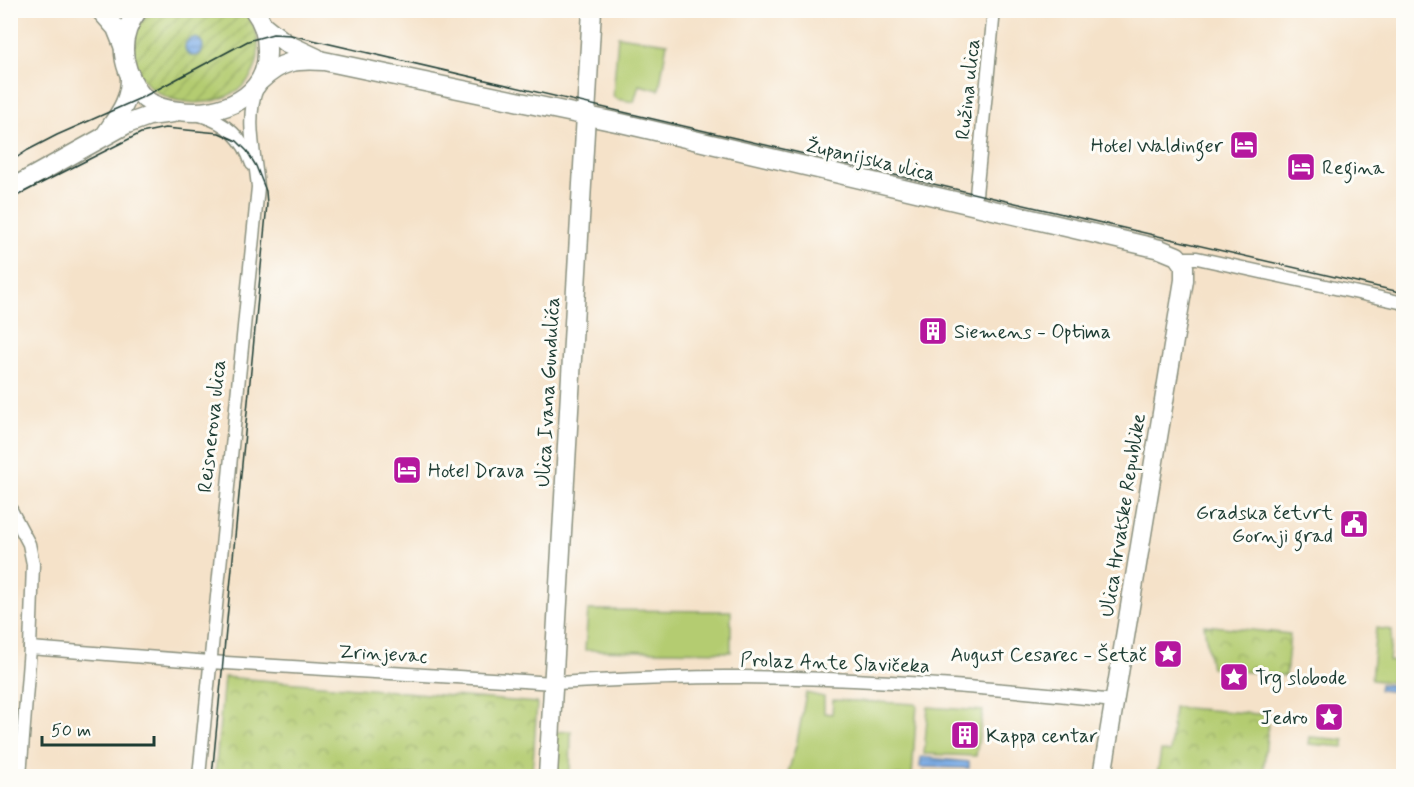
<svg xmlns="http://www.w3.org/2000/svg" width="1414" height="787" font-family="Mynerve,sans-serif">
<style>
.grass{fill:#b4cc71;stroke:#6a8452;stroke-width:1.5}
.park{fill:url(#park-crowns);stroke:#6a8452;stroke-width:1.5}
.garden{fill:url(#garden-furrows);stroke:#6a8452;stroke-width:1.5}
.water{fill:url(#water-rules);stroke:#4e758e;stroke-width:1.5}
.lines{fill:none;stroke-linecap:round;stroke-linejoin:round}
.street-casing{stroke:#8a907e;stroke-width:15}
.secondary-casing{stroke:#8a907e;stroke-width:21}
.street{stroke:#fff;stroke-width:12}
.secondary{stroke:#fff;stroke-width:18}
.tram{stroke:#1f3d34;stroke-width:1.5}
.labels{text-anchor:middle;stroke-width:6;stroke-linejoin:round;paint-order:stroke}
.street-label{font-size:20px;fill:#1f3d34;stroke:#fdfcf7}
.poi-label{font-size:20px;fill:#1f3d34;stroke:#fdfcf7;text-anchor:start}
</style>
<defs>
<pattern id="park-crowns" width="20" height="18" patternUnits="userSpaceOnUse" patternTransform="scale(1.5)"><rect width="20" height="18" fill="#b4cc71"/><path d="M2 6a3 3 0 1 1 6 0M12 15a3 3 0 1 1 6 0" fill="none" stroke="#92a75e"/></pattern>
<pattern id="garden-furrows" width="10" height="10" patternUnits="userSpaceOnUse" patternTransform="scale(1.5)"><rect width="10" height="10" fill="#b4cc71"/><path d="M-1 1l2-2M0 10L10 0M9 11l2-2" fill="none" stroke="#92a75e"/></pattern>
<pattern id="water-rules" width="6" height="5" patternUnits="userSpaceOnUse" patternTransform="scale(1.5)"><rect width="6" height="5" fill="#7dade8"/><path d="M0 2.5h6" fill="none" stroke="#668ebd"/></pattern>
</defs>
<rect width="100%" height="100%" fill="#fdfcf7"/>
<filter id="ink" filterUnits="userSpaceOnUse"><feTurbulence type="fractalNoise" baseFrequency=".0167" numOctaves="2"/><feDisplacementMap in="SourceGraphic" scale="12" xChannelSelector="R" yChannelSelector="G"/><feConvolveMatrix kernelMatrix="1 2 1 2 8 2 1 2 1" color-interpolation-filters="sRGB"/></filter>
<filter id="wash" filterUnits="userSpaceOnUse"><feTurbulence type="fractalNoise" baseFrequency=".008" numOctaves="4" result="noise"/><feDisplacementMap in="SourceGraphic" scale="24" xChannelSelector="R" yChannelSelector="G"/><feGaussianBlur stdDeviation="1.35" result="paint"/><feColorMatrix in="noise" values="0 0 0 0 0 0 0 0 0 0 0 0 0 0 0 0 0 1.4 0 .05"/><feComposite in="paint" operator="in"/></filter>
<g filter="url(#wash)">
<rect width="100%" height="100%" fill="#f5e2c9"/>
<!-- grass -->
<g class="grass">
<polygon points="618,36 667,43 659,90 639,85 634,102 616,99 613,95"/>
<polygon points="588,610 731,611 731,652 585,650"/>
<polygon points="1376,628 1392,630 1389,661 1403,663 1403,683 1371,680"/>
<polygon points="806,693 824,697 824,713 832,714 833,700 917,704 912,776 787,776 797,742"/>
<polygon points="928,707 983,711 976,756 924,754"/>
<polygon points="571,731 570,776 553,776 555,732"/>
<polygon points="1310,737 1344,740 1344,747 1309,744"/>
<polygon points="923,772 973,773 973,776 922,776"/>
</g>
<!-- park -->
<g class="park">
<polygon points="1204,625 1290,634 1286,676 1211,668"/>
<polygon points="224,677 537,703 532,776 215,776"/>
<polygon points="1174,707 1269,715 1263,776 1157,776 1161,751 1170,752"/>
</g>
<!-- garden -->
<path class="garden" d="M 150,11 L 242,11 C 255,22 260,38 258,56 C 250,120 136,118 134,52 C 133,35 138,22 150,11 Z"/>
<!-- water -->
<g class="water">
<circle cx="194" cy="47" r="9"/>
<polygon points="1380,684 1403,686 1403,692 1379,690"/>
<polygon points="921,757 969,762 969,768 920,767"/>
</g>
</g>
<g filter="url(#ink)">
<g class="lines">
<!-- street casing -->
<g class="street-casing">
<g id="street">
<path d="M 200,115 C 227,123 243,138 252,164"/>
<polyline points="973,206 976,195 994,10"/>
<polyline points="1181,261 1186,258 1197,258 1404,303"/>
<polyline points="10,508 29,544 33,564 30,648 20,776"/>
<path d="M 30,648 L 210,662 L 523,681 L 553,683 C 616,680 678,676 741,677 C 865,678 991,687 1114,701"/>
<path d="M 199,776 L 258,187 C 255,155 245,118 257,88"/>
</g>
</g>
<!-- secondary casing -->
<g class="secondary-casing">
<g id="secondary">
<polyline points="100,10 116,28 124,48"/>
<path d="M 138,10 C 124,29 120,50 128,71 C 132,81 137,92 145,99 C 155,107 167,110 179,111 C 221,117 269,97 267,49 C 267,34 263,22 254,10"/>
<polyline points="263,25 287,44 317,58"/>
<path d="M 260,81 C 281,61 295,59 324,61 L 621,123 L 1160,249 L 1177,256 L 1184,266 L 1184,280 L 1102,776"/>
<path d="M 105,135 C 119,114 131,101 130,75"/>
<polyline points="10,189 127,124 149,116 173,113"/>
<polyline points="548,776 592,10"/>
</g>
</g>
<!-- street -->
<use href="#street" class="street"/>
<!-- secondary -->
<use href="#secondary" class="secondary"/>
<!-- tram -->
<g class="tram">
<polyline points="10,162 28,150 57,135 143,97 248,41 273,34 291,35 1404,293"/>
<polyline points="10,199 141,133 165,128 219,133 237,141 247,151 256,166 266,191 267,204 212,776"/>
</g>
</g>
</g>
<!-- icons -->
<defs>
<g id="hotel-square" transform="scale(1.5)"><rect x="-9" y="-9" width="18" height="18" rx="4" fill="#b5179e" stroke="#fdfcf7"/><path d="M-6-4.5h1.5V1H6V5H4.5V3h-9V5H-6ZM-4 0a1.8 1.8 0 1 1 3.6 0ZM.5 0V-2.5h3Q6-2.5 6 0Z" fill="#fff"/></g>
<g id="building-square" transform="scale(1.5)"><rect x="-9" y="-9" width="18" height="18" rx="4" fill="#b5179e" stroke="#fdfcf7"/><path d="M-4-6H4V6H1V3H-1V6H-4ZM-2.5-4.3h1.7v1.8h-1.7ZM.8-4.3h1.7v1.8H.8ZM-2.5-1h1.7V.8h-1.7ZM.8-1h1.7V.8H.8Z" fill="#fff"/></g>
<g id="civic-square" transform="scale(1.5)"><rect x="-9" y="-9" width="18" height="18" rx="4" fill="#b5179e" stroke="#fdfcf7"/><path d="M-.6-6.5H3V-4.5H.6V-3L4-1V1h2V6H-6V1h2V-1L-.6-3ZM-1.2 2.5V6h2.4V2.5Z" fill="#fff"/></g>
<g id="sight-square" transform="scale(1.5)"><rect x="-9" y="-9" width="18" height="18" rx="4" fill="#b5179e" stroke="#fdfcf7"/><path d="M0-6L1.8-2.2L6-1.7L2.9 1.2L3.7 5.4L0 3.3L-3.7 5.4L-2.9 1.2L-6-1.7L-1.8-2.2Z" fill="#fff"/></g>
</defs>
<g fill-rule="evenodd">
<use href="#hotel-square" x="1244" y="145"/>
<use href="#hotel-square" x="1301" y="167"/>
<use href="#building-square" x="933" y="331"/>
<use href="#hotel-square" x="407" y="470"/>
<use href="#civic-square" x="1354" y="524"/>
<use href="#sight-square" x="1168" y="654"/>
<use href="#sight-square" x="1234" y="677"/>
<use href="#sight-square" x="1329" y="717"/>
<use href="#building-square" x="965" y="735"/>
</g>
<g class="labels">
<!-- street labels -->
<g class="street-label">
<text transform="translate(967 89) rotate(-84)" y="7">Ružina ulica</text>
<text transform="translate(871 159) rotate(13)" y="7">Županijska ulica</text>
<text transform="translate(547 392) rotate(-87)" y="7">Ulica Ivana Gundulića</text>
<text transform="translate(211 426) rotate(-84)" y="7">Reisnerova ulica</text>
<text transform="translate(1122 515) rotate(-81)" y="7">Ulica Hrvatske Republike</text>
<text transform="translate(383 653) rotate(3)" y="7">Zrinjevac</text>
<text transform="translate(835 662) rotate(2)" y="7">Prolaz Ante Slavičeka</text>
</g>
<!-- poi labels -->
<g class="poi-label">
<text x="1223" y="152" text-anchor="end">Hotel Waldinger</text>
<text x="1322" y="174">Regina</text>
<text x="954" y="338">Siemens - Optima</text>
<text x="428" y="477">Hotel Drava</text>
<text x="1333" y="519" text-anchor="end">Gradska četvrt<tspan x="1333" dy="23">Gornji grad</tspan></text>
<text x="1147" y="661" text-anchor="end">August Cesarec - Šetač</text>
<text x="1255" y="684">Trg slobode</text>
<text x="1308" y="724" text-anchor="end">Jedro</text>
<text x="986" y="742">Kappa centar</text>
</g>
</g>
<!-- margin -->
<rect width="1414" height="787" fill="none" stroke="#fdfcf7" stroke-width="36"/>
<!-- scale -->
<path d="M42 736v9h112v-9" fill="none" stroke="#1f3d34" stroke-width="3"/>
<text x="51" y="736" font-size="18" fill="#1f3d34" stroke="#fdfcf7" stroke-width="4.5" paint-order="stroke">50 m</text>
</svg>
